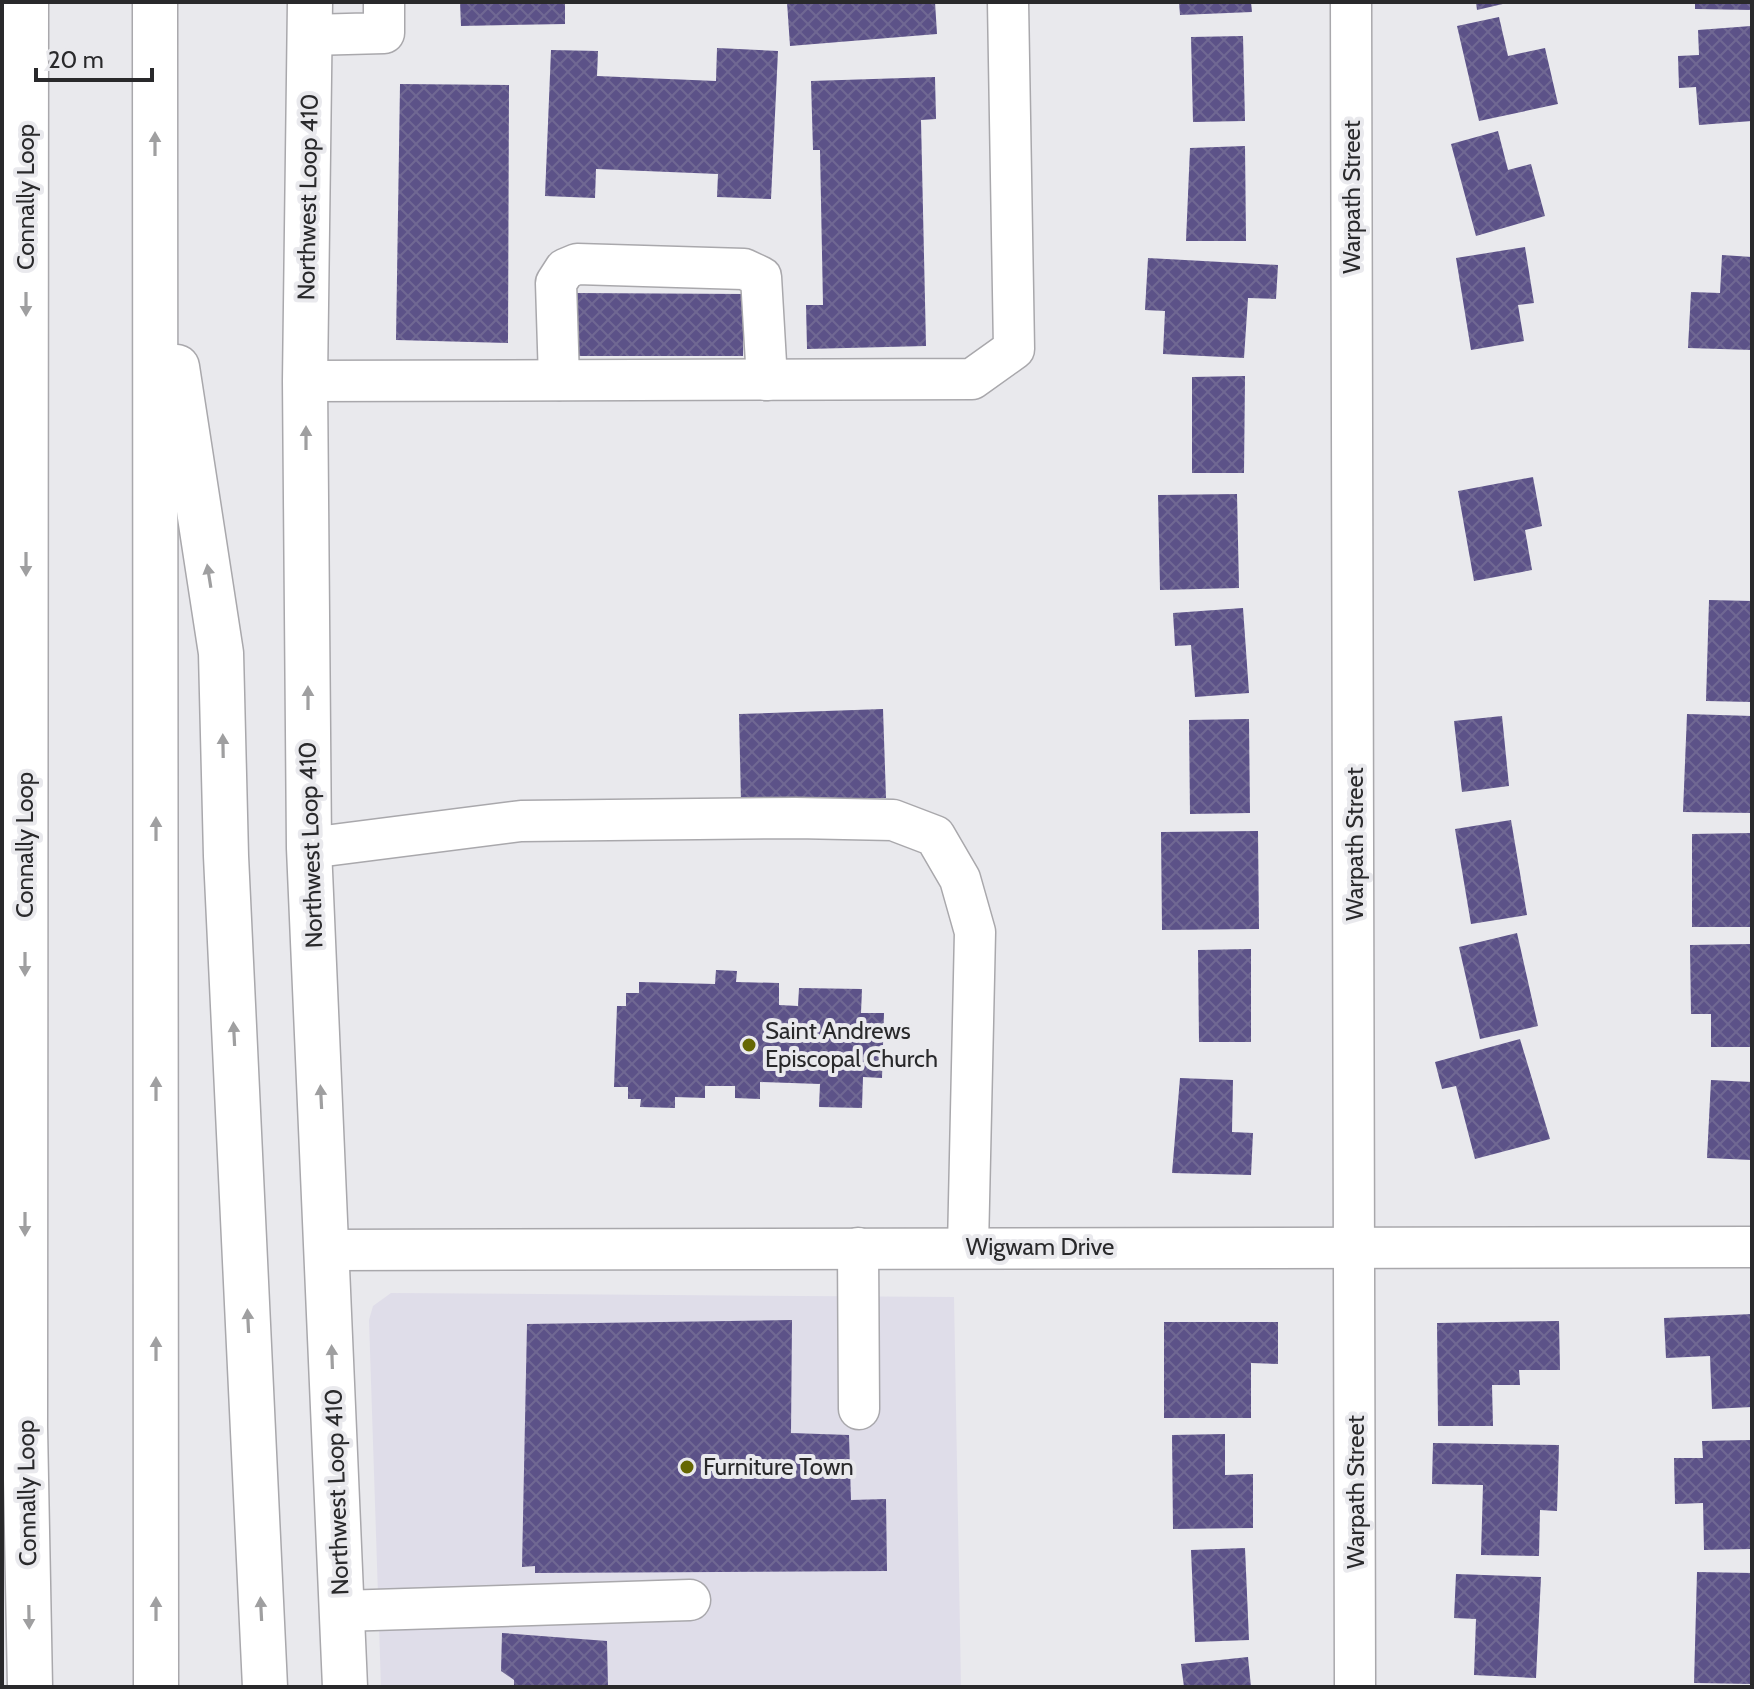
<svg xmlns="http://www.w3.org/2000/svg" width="1754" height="1689" font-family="Cabin,sans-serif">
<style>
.built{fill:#dfdde9}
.building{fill:url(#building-cross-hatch)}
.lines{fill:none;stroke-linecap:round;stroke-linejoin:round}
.minor-casing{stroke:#a9a8ac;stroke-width:43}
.major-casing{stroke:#a9a8ac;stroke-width:47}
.highway-casing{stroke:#a9a8ac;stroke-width:47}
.minor{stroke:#fff;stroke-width:40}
.major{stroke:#fff;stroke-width:44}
.highway{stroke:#fff;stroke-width:44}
.oneway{fill:#9f9fa0}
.poi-dot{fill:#656703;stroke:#e9e9ed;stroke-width:3}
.labels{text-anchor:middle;stroke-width:8;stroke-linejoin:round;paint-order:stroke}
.street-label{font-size:24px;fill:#29292b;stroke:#e9e9ed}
.poi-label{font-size:24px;fill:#29292b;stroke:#e9e9ed;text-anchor:start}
</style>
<defs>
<pattern id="building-cross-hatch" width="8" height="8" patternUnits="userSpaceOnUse" patternTransform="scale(2)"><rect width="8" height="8" fill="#5c5288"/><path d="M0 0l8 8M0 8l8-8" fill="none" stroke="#706893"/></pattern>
</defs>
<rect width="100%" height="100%" fill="#e9e9ed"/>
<!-- built -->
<polygon class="built" points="391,1293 954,1297 961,1687 381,1687 369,1320 373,1306"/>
<!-- building -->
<g class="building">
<polygon points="460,2 565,2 565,24 461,26"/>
<polygon points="787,2 935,2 937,34 790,46"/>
<polygon points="1179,2 1251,2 1252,12 1180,15"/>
<polygon points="1476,2 1507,2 1507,3 1477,10"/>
<polygon points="1695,2 1752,2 1752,10 1695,9"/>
<polygon points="1499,17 1508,56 1545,48 1558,104 1479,121 1457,26"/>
<polygon points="1751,26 1752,121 1699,125 1696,87 1679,88 1678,56 1699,55 1698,30"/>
<polygon points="1243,36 1245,121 1193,122 1191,37"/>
<polygon points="717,48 778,51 771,199 717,197 718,174 596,169 595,198 545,196 551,50 598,51 597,76 716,81"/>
<polygon points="935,77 936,119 921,120 926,346 807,349 806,305 823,305 820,150 813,150 811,81"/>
<polygon points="400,84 509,85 508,343 396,340"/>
<polygon points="1498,131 1508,170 1531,164 1545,216 1476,236 1451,144"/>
<polygon points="1245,146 1246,241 1186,241 1190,148"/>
<polygon points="1525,247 1534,303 1518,305 1524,341 1471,350 1456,258"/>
<polygon points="1722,255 1752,257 1752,350 1688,348 1691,292 1720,293"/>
<polygon points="1148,258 1278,265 1276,299 1248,298 1244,358 1163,354 1165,311 1145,310"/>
<polygon points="576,293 744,294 743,356 575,356"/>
<polygon points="1245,376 1244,473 1192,473 1192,377"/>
<polygon points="1533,477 1542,526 1525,530 1532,570 1474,581 1458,491"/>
<polygon points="1237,494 1239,588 1160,590 1158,495"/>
<polygon points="1709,600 1752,601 1752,702 1706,701"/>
<polygon points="1243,608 1249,693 1195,697 1191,645 1175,646 1173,613"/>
<polygon points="883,709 886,798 741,802 739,714"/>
<polygon points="1687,714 1752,716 1752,813 1683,812"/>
<polygon points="1502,716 1509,786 1462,792 1454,721"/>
<polygon points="1249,719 1250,813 1190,814 1189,720"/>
<polygon points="1511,820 1527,915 1471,924 1455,829"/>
<polygon points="1258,831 1259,929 1162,930 1161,832"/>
<polygon points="1752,833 1752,927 1692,927 1692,834"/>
<polygon points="1517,933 1538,1026 1480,1039 1459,947"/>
<polygon points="1752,944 1752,1047 1711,1047 1711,1014 1691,1014 1690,945"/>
<polygon points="1251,949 1251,1042 1199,1042 1198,950"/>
<polygon points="716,970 737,971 736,982 779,983 779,1005 798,1006 799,988 862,989 861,1013 884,1013 882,1078 863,1077 862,1108 819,1107 820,1084 760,1082 760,1099 735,1098 735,1086 705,1086 705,1098 675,1097 675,1108 640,1107 641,1099 628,1099 628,1087 614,1087 617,1006 626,1006 626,993 639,993 639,982 715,984"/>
<polygon points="1520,1039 1550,1139 1475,1159 1456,1086 1442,1089 1435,1062"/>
<polygon points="1180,1078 1233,1080 1232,1132 1253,1133 1251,1175 1172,1173"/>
<polygon points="1711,1080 1752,1082 1752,1160 1707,1158"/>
<polygon points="1752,1314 1752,1407 1712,1409 1710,1356 1666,1358 1664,1318"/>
<polygon points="792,1320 791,1433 849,1435 851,1500 886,1499 887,1571 535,1573 535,1566 522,1567 527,1324"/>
<polygon points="1559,1321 1560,1370 1519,1370 1520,1385 1492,1385 1493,1426 1438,1426 1437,1323"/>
<polygon points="1164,1322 1278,1322 1278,1364 1251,1363 1251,1418 1164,1418"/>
<polygon points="1225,1434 1225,1475 1253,1474 1253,1528 1173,1529 1172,1435"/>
<polygon points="1752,1440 1752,1549 1704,1550 1703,1503 1675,1504 1674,1458 1703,1458 1702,1441"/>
<polygon points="1433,1443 1559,1445 1557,1511 1540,1510 1539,1556 1481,1555 1483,1485 1432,1484"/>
<polygon points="1245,1548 1249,1640 1195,1642 1191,1550"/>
<polygon points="1697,1572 1752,1573 1752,1684 1694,1683"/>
<polygon points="1456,1574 1541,1577 1536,1678 1474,1675 1476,1619 1454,1618"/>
<polygon points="502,1633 607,1641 608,1687 514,1687 514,1680 501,1671"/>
<polygon points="1248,1657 1251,1687 1184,1687 1181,1664"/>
</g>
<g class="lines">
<!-- minor casing -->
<g class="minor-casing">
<g id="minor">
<polyline points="1351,2 1355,1687"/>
<polyline points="310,35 384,33 384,2"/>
<polyline points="559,380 556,283 565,269 577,264 744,269 761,277 767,380"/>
<polyline points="305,381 972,379 1014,349 1008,2"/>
<polyline points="309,848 521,821 796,818 893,820 935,836 960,879 975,932 968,1247"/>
<polyline points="858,1248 859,1409"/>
<polyline points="329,1250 1752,1247"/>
<polyline points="341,1611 690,1600"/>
</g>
</g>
<!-- major casing -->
<g class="major-casing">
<polyline id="major" points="310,2 305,381 309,848 345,1687"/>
</g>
<!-- highway casing -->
<g class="highway-casing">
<g id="highway">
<polyline points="26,2 25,1427 30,1687"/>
<polyline points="155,2 156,1687"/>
<polyline points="177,367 221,653 226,856 265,1687"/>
</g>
</g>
<!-- minor -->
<use href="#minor" class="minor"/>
<!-- major -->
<use href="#major" class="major"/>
<!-- highway -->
<use href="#highway" class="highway"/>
</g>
<!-- one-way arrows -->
<defs><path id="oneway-solid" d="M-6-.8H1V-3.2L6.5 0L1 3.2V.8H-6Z" transform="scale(2)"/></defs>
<g class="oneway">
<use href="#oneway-solid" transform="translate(155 144) rotate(-90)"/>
<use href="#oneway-solid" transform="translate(26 304) rotate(90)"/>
<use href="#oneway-solid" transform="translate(306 438) rotate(-90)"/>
<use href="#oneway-solid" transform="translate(26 564) rotate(90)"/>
<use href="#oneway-solid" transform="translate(209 576) rotate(-99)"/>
<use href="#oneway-solid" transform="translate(308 698) rotate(-90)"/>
<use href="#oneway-solid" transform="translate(223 746) rotate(-91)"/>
<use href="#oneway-solid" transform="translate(156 829) rotate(-90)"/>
<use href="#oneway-solid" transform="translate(25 964) rotate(90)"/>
<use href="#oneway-solid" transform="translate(234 1034) rotate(-93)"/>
<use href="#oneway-solid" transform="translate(156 1089) rotate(-90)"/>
<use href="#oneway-solid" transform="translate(321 1097) rotate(-93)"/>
<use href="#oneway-solid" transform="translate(25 1224) rotate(90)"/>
<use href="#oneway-solid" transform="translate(248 1321) rotate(-93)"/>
<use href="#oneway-solid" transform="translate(156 1349) rotate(-90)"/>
<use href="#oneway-solid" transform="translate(332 1357) rotate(-92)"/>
<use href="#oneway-solid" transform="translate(156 1609) rotate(-90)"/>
<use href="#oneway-solid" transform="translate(261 1609) rotate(-93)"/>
<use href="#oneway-solid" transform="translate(29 1617) rotate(89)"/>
</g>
<!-- markers -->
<g class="poi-dot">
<circle cx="749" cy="1045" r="8"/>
<circle cx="687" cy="1467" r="8"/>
</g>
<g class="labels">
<!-- street labels -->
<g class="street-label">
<text transform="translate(26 197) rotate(-90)" y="8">Connally Loop</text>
<text transform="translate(308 197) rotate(-89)" y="8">Northwest Loop 410</text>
<text transform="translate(1352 197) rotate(-90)" y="8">Warpath Street</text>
<text transform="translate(1355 844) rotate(-90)" y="8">Warpath Street</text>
<text transform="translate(25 845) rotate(-90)" y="8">Connally Loop</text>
<text transform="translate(311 845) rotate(-92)" y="8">Northwest Loop 410</text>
<text x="1040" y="1255">Wigwam Drive</text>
<text transform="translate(337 1492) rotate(-92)" y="8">Northwest Loop 410</text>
<text transform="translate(1356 1492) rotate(-90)" y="8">Warpath Street</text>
<text transform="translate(27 1493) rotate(-91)" y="8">Connally Loop</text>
</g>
<!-- poi labels -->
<g class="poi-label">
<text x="765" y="1039">Saint Andrews<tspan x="765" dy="28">Episcopal Church</tspan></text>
<text x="703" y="1475">Furniture Town</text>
</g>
</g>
<!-- border -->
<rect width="1754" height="1689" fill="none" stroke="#29292b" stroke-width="8"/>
<!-- scale -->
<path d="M36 68v12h116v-12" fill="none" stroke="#29292b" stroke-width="4"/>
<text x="48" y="68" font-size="24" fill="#29292b" stroke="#e9e9ed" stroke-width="6" paint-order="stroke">20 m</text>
</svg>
